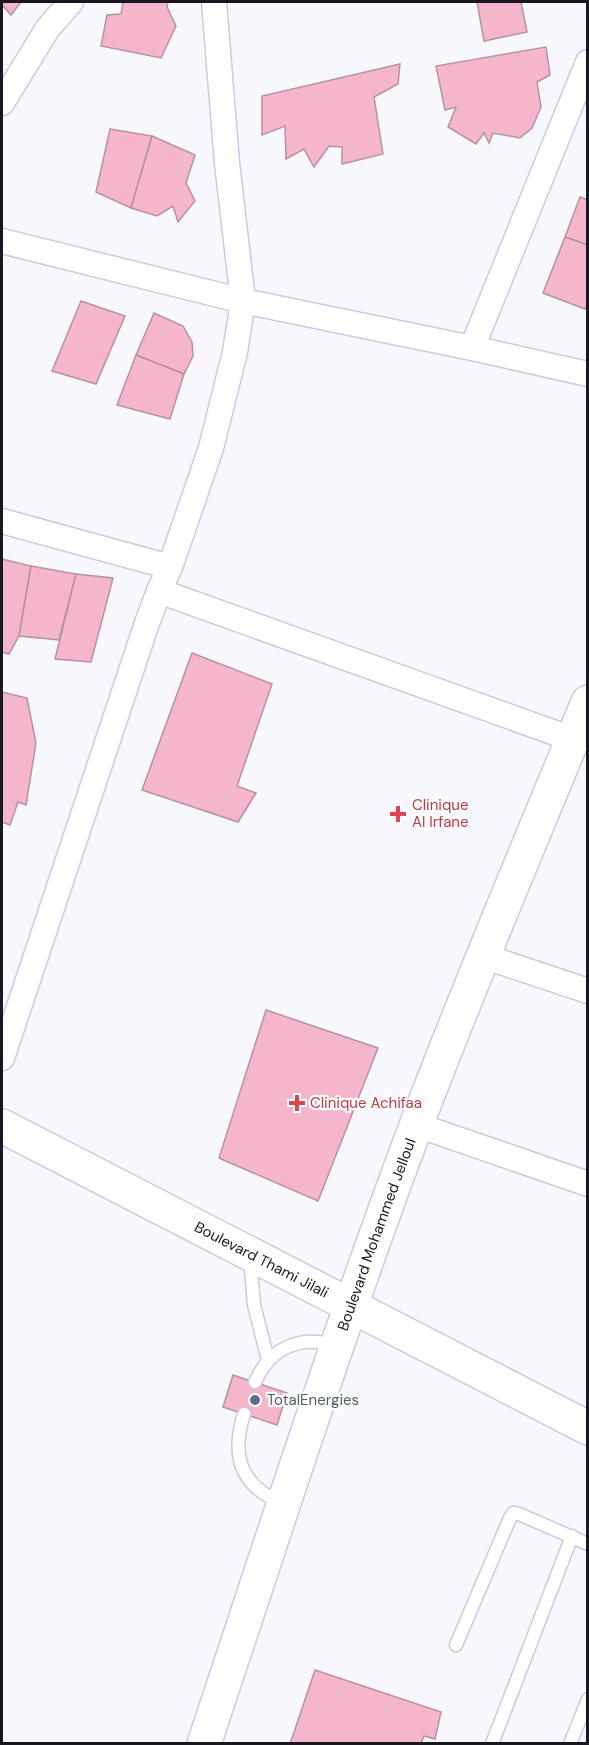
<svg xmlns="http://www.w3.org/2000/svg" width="589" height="1745" font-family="'DM Sans',sans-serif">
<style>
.building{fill:#f5b5ca;stroke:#b5939e;stroke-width:1.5}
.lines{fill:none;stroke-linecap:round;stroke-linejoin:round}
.lane-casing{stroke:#cec7e6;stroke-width:15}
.street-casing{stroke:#cec7e6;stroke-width:27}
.secondary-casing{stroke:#cec7e6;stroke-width:36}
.lane{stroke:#fff;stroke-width:12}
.street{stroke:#fff;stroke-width:24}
.secondary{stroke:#fff;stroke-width:33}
.health-dot{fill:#e0444e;stroke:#fff;stroke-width:2}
.service-dot{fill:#5c6f8a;stroke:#fff;stroke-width:2}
.labels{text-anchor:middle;stroke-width:4.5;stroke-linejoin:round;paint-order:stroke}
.health-label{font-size:15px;fill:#be3a42;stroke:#fff;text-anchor:start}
.street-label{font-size:15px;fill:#191621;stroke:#fff}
.service-label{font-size:15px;fill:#4e5e75;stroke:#fff;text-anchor:start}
</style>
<rect width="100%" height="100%" fill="#f8f7fe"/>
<!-- building -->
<g class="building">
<polygon points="2,2 21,2 11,15 2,5"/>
<polygon points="123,2 168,2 167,7 176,26 161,58 101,46 107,15 121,14"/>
<polygon points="477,2 521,2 527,32 484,41"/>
<polygon points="546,47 550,75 537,82 541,107 532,128 520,138 493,133 489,143 484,133 476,144 448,127 456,107 445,110 436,66"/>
<polygon points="400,64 398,84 374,97 383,154 342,164 342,147 329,146 314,167 304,149 286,159 285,126 262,135 262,96"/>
<polygon points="110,129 152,136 131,208 96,192"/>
<polygon points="152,136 195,155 186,183 195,201 178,222 173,206 157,216 131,208"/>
<polygon points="580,197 588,200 588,245 565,237"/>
<polygon points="565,237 588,245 588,304 585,309 543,293"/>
<polygon points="81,301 125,316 96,384 52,371"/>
<polygon points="154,313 183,326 192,342 193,356 184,374 136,355"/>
<polygon points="136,355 184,374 170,419 117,405"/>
<polygon points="2,559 31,566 19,636 9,654 2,652"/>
<polygon points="31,566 76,574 59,640 19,636"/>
<polygon points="76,574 113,578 91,662 55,659"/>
<polygon points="192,653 272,684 237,786 256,793 238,822 142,790"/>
<polygon points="2,692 27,698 36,743 26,805 18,802 10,825 2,822"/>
<polygon points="266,1010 378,1048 318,1201 219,1158"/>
<polygon points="233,1375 287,1393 277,1425 223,1407"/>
<polygon points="315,1670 441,1712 435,1739 424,1736 421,1744 290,1744"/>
</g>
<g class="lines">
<!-- lane casing -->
<g class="lane-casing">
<g id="lane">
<polyline points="250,1258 254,1305 268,1360"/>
<path d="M 255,1382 C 270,1348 300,1334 336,1346"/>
<path d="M 244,1414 C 231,1455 240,1486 282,1503"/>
<polyline points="456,1645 510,1518 513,1513 519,1514 588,1544"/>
<polyline points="492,1744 572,1536"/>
<polyline points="570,1744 588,1699"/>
</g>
</g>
<!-- street casing -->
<g class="street-casing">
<g id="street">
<polyline points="2,103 48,28 71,2"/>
<polyline points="2,241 243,301 472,348 588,374"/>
<polyline points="472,348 588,62"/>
<polyline points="2,521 170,567"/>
<polyline points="159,591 572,739"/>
<polyline points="483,956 588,991"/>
<polyline points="2,1058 147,623 159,591 170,567 211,448 235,352 243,301 227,163 214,2"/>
<polyline points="417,1125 588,1184"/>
</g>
</g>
<!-- secondary casing -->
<g class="secondary-casing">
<g id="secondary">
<path id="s1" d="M 2,1126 L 588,1428"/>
<path id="s2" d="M 204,1744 C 273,1537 339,1330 416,1126 C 470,983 530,843 588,702"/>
</g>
</g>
<!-- lane -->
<use href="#lane" class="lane"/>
<!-- street -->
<use href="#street" class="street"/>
<!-- secondary -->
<use href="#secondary" class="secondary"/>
</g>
<!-- markers -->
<g class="health-dot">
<path d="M395 805h6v6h6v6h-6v6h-6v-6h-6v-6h6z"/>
<path d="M294 1094h6v6h6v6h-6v6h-6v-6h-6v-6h6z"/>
</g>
<circle class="service-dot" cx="255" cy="1400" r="6"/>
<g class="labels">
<!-- health labels -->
<g class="health-label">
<text x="412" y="810">Clinique<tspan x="412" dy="17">Al Irfane</tspan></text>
<text x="310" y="1108">Clinique Achifaa</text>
</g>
<!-- street labels -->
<g class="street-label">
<text dy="5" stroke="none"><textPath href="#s2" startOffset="538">Boulevard Mohammed Jelloul</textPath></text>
<text dy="5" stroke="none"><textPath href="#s1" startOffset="292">Boulevard Thami Jilali</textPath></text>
</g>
<!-- service labels -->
<g class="service-label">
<text x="267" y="1405">TotalEnergies</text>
</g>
</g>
<!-- border -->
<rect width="589" height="1745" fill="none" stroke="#191621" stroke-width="6"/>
</svg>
